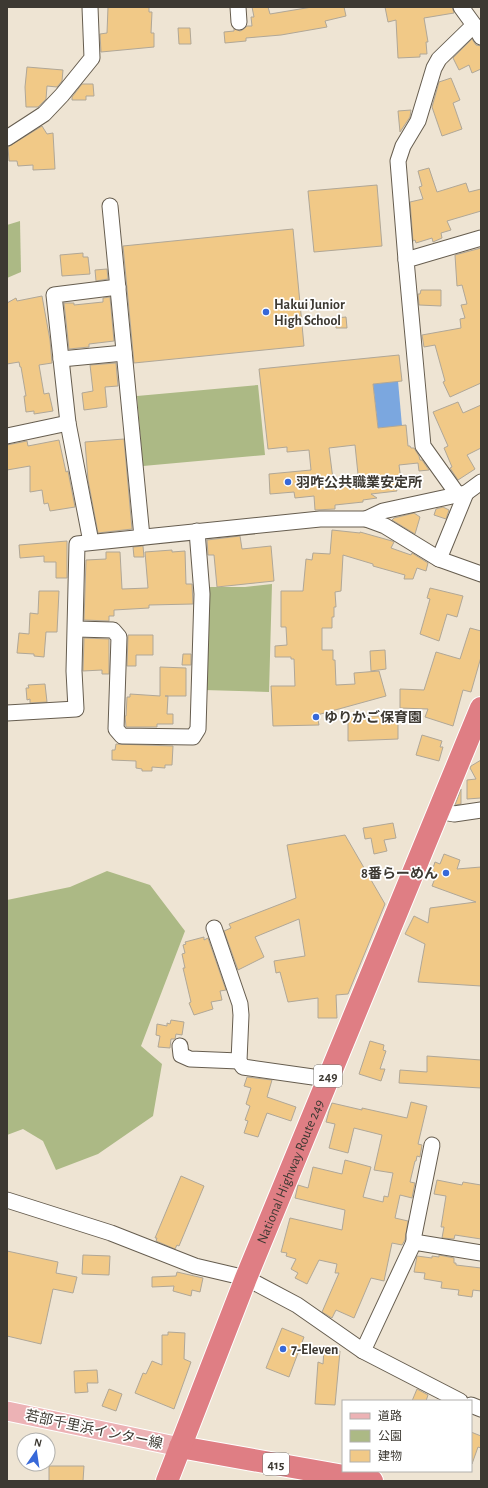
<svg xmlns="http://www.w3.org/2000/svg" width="488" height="1488" font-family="'Alegreya Sans','Noto Sans JP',sans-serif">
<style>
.green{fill:#acb985}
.water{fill:#7ba7df}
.building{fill:#f1c987;stroke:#b0a797;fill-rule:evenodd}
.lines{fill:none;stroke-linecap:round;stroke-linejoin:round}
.minor-casing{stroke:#665d4f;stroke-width:17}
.major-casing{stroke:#fff;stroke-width:21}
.highway-casing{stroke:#fff;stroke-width:24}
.minor{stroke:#fff;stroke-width:15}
.major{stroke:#ecb2b5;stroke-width:19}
.highway{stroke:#df7e84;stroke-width:22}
.poi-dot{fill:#3768d8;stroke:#fff;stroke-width:1.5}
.labels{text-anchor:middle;stroke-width:3.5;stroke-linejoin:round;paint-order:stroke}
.shield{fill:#fff;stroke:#777470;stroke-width:1}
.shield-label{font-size:13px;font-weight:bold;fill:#3d3932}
.poi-label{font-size:14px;font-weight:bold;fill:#3d3932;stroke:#fff;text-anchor:start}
.street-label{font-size:14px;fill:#3d3932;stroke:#fff}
</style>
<rect width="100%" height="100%" fill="#eee4d3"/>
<!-- green -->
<g class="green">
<polygon points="20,221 21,272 7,278 7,225"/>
<polygon points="258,385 265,455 143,466 137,396"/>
<polygon points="272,584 269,692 204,690 207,587 245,587"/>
<polygon points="107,871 150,885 185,931 141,1046 162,1064 153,1116 98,1154 56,1170 43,1141 23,1129 7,1135 7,900 70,887"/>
</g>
<!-- water -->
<polygon class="water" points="398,381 402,426 378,428 373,384"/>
<!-- building -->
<g class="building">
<polygon points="108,7 149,7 149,12 152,12 151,33 154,33 154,47 101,52 100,34 107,33"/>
<polygon points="252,7 268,7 270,14 312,7 344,7 346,16 325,21 327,27 281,35 246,38 246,41 225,43 224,32 234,31 234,29 240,31 244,29 247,26 252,26 251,17 254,17"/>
<polygon points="385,7 452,7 454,13 424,18 428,42 426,42 427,54 420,54 420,57 398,58 396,20 388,22"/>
<polygon points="178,28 190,28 191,44 179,44"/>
<polygon points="472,39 476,45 481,46 481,69 472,73 469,65 459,70 453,58"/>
<polygon points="27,67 63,70 62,81 57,87 47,86 46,99 38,107 26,107 25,87"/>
<polygon points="451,78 460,100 453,103 462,129 442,136 432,107 439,82"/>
<polygon points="82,84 93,84 94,96 86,96 86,100 72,100 72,97"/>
<polygon points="411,110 410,117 400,132 398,111"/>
<polygon points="42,126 47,134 53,133 55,169 33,170 33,165 18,166 17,161 9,161 8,147"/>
<polygon points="429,168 437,192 466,183 469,192 481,189 481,211 447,221 451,230 441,233 442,238 433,242 432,238 416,243 415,240 413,241 410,202 423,199 419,187 422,186 418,171"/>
<polygon points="377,185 382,246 314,252 308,191"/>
<polygon points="293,229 304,346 134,363 123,246"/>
<polygon points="481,248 481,383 450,397 443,382 445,381 435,345 424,347 422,335 461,328 460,319 465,318 461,305 467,304 462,285 457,286 455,255"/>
<polygon points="83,253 83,257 88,257 90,274 62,276 60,255"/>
<polygon points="107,269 108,279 96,281 95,270"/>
<polygon points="421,290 441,290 441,306 419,305 418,294 420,294"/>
<polygon points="42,296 50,340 52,363 39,365 44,394 49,393 53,411 34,414 34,411 26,412 24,396 26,396 21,367 20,367 19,362 7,364 7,303 16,298 17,301"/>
<polygon points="110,297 114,341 89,344 89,347 69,349 64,303 74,303 74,305 103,302 103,298"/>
<polygon points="346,317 347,328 336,328 335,318"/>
<path d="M 399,355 L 402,381 L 373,384 L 378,428 L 406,425 L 408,446 L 410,446 L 411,448 L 414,448 L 419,456 L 420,460 L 422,460 L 429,470 L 419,471 L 418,463 L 399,465 L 402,487 L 396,488 L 397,491 L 371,494 L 377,498 L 363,500 L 363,502 L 335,505 L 335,509 L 315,510 L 314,496 L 295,498 L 294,492 L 270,494 L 269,474 L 311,470 L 309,450 L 287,452 L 287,447 L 268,449 L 259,369 ZM 355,445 L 359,484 L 334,487 L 329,448 Z"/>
<polygon points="116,363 118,386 105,387 107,407 84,410 82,393 93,391 90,365"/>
<polygon points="458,402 463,413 481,405 481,448 467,455 475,469 458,480 450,468 452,467 444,448 448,446 433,412"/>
<polygon points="124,439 132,529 98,533 88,480 85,442"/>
<polygon points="59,440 66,472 68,471 75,507 50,511 48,503 44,504 42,490 30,492 30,466 7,470 7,445 27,441 28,446"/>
<polygon points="443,507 449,510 446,519 434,515 436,509"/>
<polygon points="414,513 420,517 415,534 392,520 394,518"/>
<polygon points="332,530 360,533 360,532 392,541 394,542 391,548 411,555 412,553 428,563 426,571 417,568 413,579 404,579 405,575 373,566 373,564 343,555 341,591 335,592 336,607 334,607 334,617 332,617 332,628 322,628 322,650 333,650 333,660 335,660 336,685 355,684 354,673 379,671 386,696 317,715 319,725 273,726 271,686 295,686 294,659 291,659 291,657 275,657 275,646 287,645 286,627 281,627 281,591 303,591 306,559 312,560 313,553 330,554"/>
<polygon points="240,536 242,549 271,546 274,581 217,587 214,555 208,555 207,540"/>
<polygon points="67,541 67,578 56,578 56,562 44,562 44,556 20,558 19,545"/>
<polygon points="143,546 144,557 134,557 133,547"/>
<polygon points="172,550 172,552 185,551 186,584 192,584 193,604 149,605 149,608 114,610 114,616 109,616 109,621 84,620 86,560 106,559 106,552 120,552 122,589 148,588 145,552"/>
<polygon points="430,588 463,596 457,617 447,614 439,641 420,634 430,599 427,598"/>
<polygon points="39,591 59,591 57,632 46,632 44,657 34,656 34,654 17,653 19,633 29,634 30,613 38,614"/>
<polygon points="470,628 481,631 481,657 471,692 463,690 453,726 425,717 428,709 400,708 400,689 424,690 436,652 460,659"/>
<polygon points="128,635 153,635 153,655 136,655 136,666 127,666"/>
<polygon points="84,638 109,639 109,674 102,674 102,670 83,671"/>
<polygon points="385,650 386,669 371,671 370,651"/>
<polygon points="183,654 191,654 191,665 182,665"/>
<polygon points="160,667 186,668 186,696 165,696 168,696 167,714 173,714 173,724 157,724 157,727 126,727 125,716 126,716 127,697 130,697 130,694 160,696"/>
<polygon points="45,684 47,702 30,703 30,699 27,700 26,688 29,688 28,685"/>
<polygon points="348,716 398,716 398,739 348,741"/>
<polygon points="422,735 442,741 440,747 443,747 439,761 416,755"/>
<polygon points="116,744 173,746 172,765 165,765 165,768 152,767 152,771 142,771 142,769 136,768 136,761 112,760 112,750 115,750"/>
<polygon points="481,760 481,798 467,799 467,780 476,779 470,768 471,766"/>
<polygon points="461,789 461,804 455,805"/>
<polygon points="393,823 396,838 384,840 387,851 374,854 371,838 365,839 363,828"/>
<polygon points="345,835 385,904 348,994 336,995 337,1018 318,1018 318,998 288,1002 280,972 276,973 274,961 305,956 299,919 255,937 264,957 238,970 224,931 231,928 229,924 296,898 287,845"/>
<polygon points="444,854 460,860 457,869 481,867 481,986 418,982 425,944 405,934 414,916 428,923 430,908 476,902 432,886 437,873 432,871 435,862 440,864"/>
<polygon points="204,937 204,940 208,938 226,990 220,991 222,1000 211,1002 213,1009 194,1015 189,1003 191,1002 183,968 185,968 182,954 185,953 183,945 186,944 185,942"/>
<polygon points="171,1020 184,1022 182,1035 176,1034 175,1039 171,1039 170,1048 158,1047 160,1036 156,1035 157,1024 167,1026 167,1023 170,1024"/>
<polygon points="370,1041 384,1045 383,1050 386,1051 380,1069 385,1069 381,1081 359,1074"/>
<polygon points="427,1056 481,1060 481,1088 399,1083 400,1070 427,1072"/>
<polygon points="247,1077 272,1080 267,1097 296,1107 291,1121 267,1113 258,1137 244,1133 248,1121 245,1120 250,1106 246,1104 251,1088 244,1086"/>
<polygon points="411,1102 427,1106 418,1144 422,1145 420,1157 417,1156 416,1161 415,1161 410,1182 415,1183 412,1198 400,1195 395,1218 408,1221 405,1240 402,1245 392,1243 384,1281 371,1278 354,1318 336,1310 332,1318 322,1312 339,1273 335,1273 337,1264 319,1260 307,1284 295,1278 298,1273 291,1269 296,1259 286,1256 287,1253 281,1252 290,1218 342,1230 345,1210 295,1198 298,1185 308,1188 313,1167 342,1174 345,1160 371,1167 363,1197 383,1202 384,1196 388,1197 393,1173 374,1170 382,1135 354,1128 348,1153 329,1148 335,1124 326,1122 329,1111 332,1103 362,1110 362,1108 407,1118"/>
<polygon points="181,1176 204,1186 179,1246 177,1245 175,1249 156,1241 157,1238 155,1238"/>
<polygon points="437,1180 462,1185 463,1182 481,1185 481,1239 455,1235 454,1239 442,1238 444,1227 441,1227 446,1196 434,1194"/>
<polygon points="7,1251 58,1262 56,1273 77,1277 73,1293 53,1289 41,1344 7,1336"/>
<polygon points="83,1255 110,1256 109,1275 82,1274"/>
<polygon points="439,1255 454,1258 454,1263 456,1263 456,1265 481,1268 481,1291 473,1290 472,1297 458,1295 459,1290 441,1288 442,1282 424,1279 425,1273 414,1272 417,1256 432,1258 432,1256 439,1257"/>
<polygon points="177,1272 203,1278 200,1292 192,1290 191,1296 173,1291 174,1286 152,1287 152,1277 176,1276"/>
<polygon points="282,1328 304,1337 289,1377 266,1368"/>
<polygon points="168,1332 185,1333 184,1359 191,1362 174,1409 135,1393 143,1373 146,1374 152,1361 162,1365 162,1335 168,1335"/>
<polygon points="324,1350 340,1351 335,1405 315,1404 318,1362 323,1364"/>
<polygon points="97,1370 98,1383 87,1383 88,1392 75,1393 74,1371"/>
<polygon points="109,1389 122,1394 116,1411 102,1406"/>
<polygon points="417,1389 428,1395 426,1401 412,1401"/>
<polygon points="471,1432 481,1436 481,1448 478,1447 472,1464"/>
<polygon points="49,1466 84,1466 83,1481 49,1481"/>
</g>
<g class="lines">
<!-- minor casing -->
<g class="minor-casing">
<g id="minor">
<polyline points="238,7 239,22"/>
<polyline points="474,25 481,37"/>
<polyline points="7,138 44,114 62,95 92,58 90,7"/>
<polyline points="110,206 142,537"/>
<polyline points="406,260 398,161 403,146 418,121 434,68 439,59 474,25 461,7"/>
<polyline points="61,359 124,353"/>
<polyline points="7,436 68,423"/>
<polyline points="458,495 423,446 406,260 481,238"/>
<polyline points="366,519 383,511 466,493 481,482"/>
<polyline points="91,542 68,423 54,295 118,287"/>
<polyline points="439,559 466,493"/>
<polyline points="76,629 113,630 119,637 116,729 122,736 193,737 198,729 202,594 197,531"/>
<polyline points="7,713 76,709 74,671 77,544 320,519 366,519 385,526 439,559 481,574"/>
<polyline points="437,811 454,814 481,810"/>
<polyline points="214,928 240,1004 241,1015 239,1061 243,1067 327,1079"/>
<polyline points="180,1046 181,1055 190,1059 239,1061"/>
<polyline points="7,1200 111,1233 195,1266 246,1278 297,1305 363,1351 460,1401"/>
<polyline points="414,1242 414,1235 432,1145"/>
<polyline points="363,1351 414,1242 481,1253"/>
<polyline points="471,1405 481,1409"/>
</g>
</g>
<!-- major casing -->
<g class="major-casing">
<polyline id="major" points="7,1411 180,1447"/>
</g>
<!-- highway casing -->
<g class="highway-casing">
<g id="highway">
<polyline points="180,1447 372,1481"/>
<path id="s1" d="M 167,1481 L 246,1278 L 481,708"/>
</g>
</g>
<!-- minor -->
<use href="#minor" class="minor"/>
<!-- major -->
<use href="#major" class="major"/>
<!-- highway -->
<use href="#highway" class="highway"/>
</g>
<!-- markers -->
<g class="poi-dot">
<circle cx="266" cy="312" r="4"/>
<circle cx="288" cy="482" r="4"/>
<circle cx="316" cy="717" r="4"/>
<circle cx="446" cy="873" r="4"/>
<circle cx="283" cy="1349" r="4"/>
</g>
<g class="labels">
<!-- shield labels -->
<g class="shield">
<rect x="314" y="1065" width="28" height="22" rx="3"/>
<rect x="263" y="1453" width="26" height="22" rx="3"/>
</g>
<g class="shield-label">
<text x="328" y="1081">249</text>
<text x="276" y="1469">415</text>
</g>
<!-- poi labels -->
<g class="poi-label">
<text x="274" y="309">Hakui Junior<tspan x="274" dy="16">High School</tspan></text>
<text x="296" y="487">羽咋公共職業安定所</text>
<text x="324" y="722">ゆりかご保育園</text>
<text x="438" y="878" text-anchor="end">8番らーめん</text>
<text x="291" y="1354">7-Eleven</text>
</g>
<!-- street labels -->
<g class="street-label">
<text dy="5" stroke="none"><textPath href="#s1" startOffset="333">National Highway Route 249</textPath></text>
<text transform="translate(94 1429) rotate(12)" y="5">若部千里浜インター線</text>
</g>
</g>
<!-- border -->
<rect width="488" height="1488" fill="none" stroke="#3d3932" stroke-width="16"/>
<!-- legend -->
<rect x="342" y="1400" width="130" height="72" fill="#ffffff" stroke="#b1b0ad"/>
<rect x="350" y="1413" width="20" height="6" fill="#ecb2b5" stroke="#b1b0ad"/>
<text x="378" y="1420" font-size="12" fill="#3d3932">道路</text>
<rect x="350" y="1430" width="20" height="12" fill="#acb985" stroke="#b1b0ad"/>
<text x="378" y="1440" font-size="12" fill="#3d3932">公園</text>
<rect x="350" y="1450" width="20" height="12" fill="#f1c987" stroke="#b1b0ad"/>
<text x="378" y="1460" font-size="12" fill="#3d3932">建物</text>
<!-- north arrow -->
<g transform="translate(36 1452) rotate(13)"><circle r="19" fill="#ffffff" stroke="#b1b0ad"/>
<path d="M0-3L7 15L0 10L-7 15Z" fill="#3768d8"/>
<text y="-6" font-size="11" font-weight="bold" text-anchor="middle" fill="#3d3932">N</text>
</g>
</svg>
